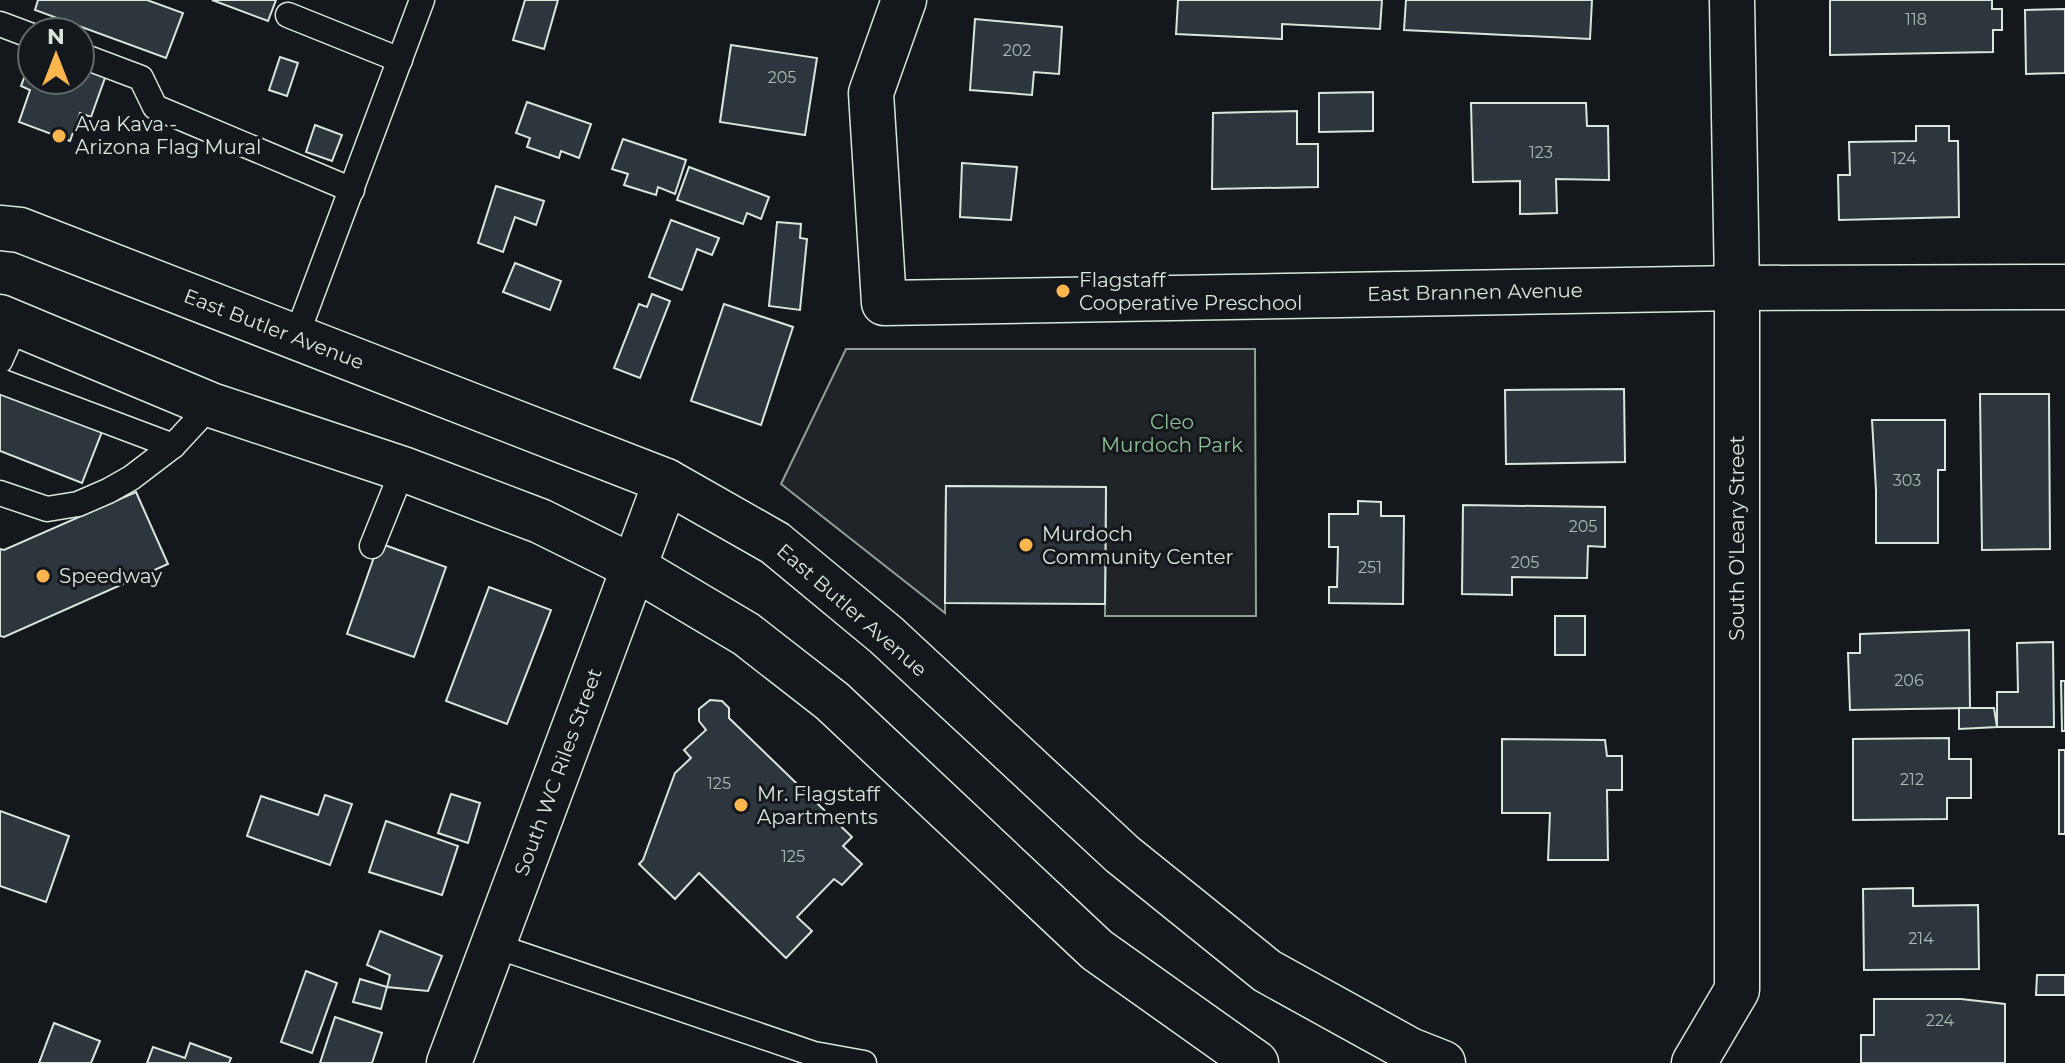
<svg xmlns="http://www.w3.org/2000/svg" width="2065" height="1063" font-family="Montserrat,sans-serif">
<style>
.park{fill:#202428;stroke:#939e99;stroke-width:2}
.building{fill:#2c363c;stroke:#d8e6dc;stroke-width:2}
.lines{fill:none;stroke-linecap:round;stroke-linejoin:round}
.service-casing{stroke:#d8e6dc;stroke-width:27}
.minor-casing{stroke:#d8e6dc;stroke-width:47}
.secondary-casing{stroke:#d8e6dc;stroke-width:47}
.service{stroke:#14181c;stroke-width:24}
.minor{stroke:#14181c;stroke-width:44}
.secondary{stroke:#14181c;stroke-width:44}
.poi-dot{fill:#ffb74d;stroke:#14181c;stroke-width:3}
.labels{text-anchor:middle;stroke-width:6;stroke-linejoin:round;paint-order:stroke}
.number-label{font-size:16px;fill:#adbab4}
.poi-label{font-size:20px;fill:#d8e6dc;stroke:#14181c;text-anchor:start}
.street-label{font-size:20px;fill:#d8e6dc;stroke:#14181c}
.park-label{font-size:20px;fill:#8ac095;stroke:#14181c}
</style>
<rect width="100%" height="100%" fill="#14181c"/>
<!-- park -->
<polygon class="park" points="846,349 1255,349 1256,616 1105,616 1106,487 946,486 945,613 781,484"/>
<!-- building -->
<g class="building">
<polygon points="38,0 147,0 183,13 166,58 35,10"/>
<polygon points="212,0 276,0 268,21"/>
<polygon points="525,0 558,0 544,49 513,40"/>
<polygon points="1178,0 1382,0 1380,29 1282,24 1282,39 1176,34"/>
<polygon points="1406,0 1592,0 1590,39 1404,30"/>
<polygon points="1830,0 1992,0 1992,9 2002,9 2002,30 1993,30 1993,52 1830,55"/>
<polygon points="2065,9 2065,73 2026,74 2025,10"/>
<polygon points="975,19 1062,27 1059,74 1034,72 1032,95 970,90"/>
<polygon points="731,45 817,58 805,135 720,122"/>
<polygon points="32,57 32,80 80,80 80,66 106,75 91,117 80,113 70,141 19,122 30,90 21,86"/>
<polygon points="280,57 298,63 287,96 269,90"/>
<polygon points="1373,92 1373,131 1319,132 1319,93"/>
<polygon points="527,102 591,124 579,158 561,151 559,158 527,147 530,138 516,133"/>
<polygon points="1471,103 1586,103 1587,126 1608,126 1609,180 1556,179 1557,213 1520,214 1520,181 1473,182"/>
<polygon points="1297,111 1297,144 1318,144 1318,187 1212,189 1213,113"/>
<polygon points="315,125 342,135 332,161 306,152"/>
<polygon points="1916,126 1949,126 1949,141 1958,141 1959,217 1839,220 1838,175 1850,175 1849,142 1916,141"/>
<polygon points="623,139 686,160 675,194 658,187 656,195 624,185 628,174 612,169"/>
<polygon points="962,163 1017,167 1011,220 960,217"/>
<polygon points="689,167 769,197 761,219 747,213 743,224 677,200"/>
<polygon points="496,186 544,201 536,225 515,217 503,252 478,243"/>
<polygon points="671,220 719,238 712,255 697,249 682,290 649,277"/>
<polygon points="777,222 801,224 800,238 807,239 800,310 769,306"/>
<polygon points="515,263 561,281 550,310 503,292"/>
<polygon points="652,294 670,301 640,378 614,368 639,304 647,307"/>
<polygon points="724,304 793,327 761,425 691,401"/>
<polygon points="0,389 103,429 82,483 0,451"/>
<polygon points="1624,389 1625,462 1506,464 1505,390"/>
<polygon points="1980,394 2049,394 2050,549 1982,550"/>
<polygon points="1872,420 1945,420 1945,470 1938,470 1938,543 1876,543 1876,490"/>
<polygon points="946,486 1106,487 1105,604 945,603"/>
<polygon points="136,492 168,564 4,637 0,636 0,549 4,550"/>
<polygon points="1358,501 1381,502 1381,516 1404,516 1403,604 1329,603 1329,587 1337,587 1338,547 1329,547 1329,514 1358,514"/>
<polygon points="1463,505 1605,507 1605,547 1588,546 1587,578 1512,577 1512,595 1462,594"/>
<polygon points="379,543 446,567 414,657 347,634"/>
<polygon points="489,587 551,610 507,724 446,701"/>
<rect x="1555" y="616" width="30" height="39"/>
<polygon points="1969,630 1970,708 1850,710 1848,653 1860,653 1860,634"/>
<polygon points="2053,642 2054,727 1997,727 1997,692 2018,692 2017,643"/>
<polygon points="2061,681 2065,681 2065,731 2062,731"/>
<polygon points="710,700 722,701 729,708 729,718 852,837 843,846 862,864 842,885 834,879 797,917 812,931 786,958 699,873 675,899 639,864 643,860 675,773 691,758 684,750 706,730 699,721 699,709"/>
<polygon points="1959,708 1994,708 1997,727 1959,729"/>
<polygon points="1949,738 1949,759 1971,759 1971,798 1947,798 1947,819 1853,820 1853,739"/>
<polygon points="1502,739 1605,740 1607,756 1622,756 1622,790 1607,790 1608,860 1548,860 1550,813 1502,813"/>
<rect x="2059" y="750" width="6" height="84"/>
<polygon points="451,794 480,803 468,843 438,833"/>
<polygon points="325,795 352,804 330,865 247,836 261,796 318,815"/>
<polygon points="0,811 69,836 46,902 0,886"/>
<polygon points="386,821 458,846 442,895 369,872"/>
<polygon points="1913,888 1913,906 1978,905 1979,969 1864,970 1863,889"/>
<polygon points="380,931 442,956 428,991 387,987 390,975 367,965"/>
<polygon points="306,971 337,983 312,1053 281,1042"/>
<polygon points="2037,975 2065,975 2065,995 2036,995"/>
<polygon points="360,979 387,987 381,1009 353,1002"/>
<polygon points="1874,999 1961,999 2005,1004 2005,1063 1861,1063 1861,1035 1874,1035"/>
<polygon points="335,1017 382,1033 372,1063 320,1063"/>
<polygon points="54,1023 100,1041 91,1063 39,1063"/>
<polygon points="190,1043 231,1058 229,1063 147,1063 153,1047 185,1058"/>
</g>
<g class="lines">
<!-- service casing -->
<g class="service-casing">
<g id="service">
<polyline points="288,15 400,60"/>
<polyline points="0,24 32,36"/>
<polyline points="80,55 141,78 155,107 352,190"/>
<polyline points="296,337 422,0"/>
<polyline points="0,361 17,323"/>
<polyline points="0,381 173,446"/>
<polyline points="0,493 47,509 78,504 108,491 131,478 173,446 211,405"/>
<polyline points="372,546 403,469"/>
<polyline points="493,945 814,1054 864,1063"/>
</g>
</g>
<!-- minor casing -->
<g class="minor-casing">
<g id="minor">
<polyline points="904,0 871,93 884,303 1737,288 2065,287"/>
<polyline points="449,1063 666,481"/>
<polyline points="1694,1063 1737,990 1737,288 1732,0"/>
</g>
</g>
<!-- secondary casing -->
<g class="secondary-casing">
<g id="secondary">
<polyline points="0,228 20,230 666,481 775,543 886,635 1122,854 1267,971 1410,1050 1443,1063"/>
<polyline points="0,317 211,405 403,469 540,521 635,568 746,634 832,701 1097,950 1256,1063"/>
</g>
</g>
<!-- service -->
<use href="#service" class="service"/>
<!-- minor -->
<use href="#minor" class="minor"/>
<!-- secondary -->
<use href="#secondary" class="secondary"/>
</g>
<!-- markers -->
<g class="poi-dot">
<circle cx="59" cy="136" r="8"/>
<circle cx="1063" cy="291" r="8"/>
<circle cx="1026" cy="545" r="8"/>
<circle cx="43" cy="576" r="8"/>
<circle cx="741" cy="805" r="8"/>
</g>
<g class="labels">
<!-- number labels -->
<g class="number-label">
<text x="1916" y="25">118</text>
<text x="1017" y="56">202</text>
<text x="782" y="83">205</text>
<text x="1541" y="158">123</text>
<text x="1904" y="164">124</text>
<text x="1907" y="486">303</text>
<text x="1583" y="532">205</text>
<text x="1525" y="568">205</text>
<text x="1370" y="573">251</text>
<text x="1909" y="686">206</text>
<text x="1912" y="785">212</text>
<text x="719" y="789">125</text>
<text x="793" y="862">125</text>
<text x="1921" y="944">214</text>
<text x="1940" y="1026">224</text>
</g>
<!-- poi labels -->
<g class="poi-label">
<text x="75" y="131">Ava Kava -<tspan x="75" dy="23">Arizona Flag Mural</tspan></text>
<text x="1079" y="287">Flagstaff<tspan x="1079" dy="23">Cooperative Preschool</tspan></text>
<text x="1042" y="541">Murdoch<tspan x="1042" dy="23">Community Center</tspan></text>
<text x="59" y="583">Speedway</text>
<text x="757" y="801">Mr. Flagstaff<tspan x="757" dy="23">Apartments</tspan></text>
</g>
<!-- street labels -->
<g class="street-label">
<text transform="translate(1475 292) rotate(-1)" y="7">East Brannen Avenue</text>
<text transform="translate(274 329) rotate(21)" y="7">East Butler Avenue</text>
<text transform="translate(1737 538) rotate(-90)" y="7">South O'Leary Street</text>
<text transform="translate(852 610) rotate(41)" y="7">East Butler Avenue</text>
<text transform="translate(558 772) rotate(-70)" y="7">South WC Riles Street</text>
</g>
<!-- park labels -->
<g class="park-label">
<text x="1172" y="429">Cleo<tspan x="1172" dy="23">Murdoch Park</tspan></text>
</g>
</g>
<!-- north arrow -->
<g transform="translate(56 56)"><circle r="38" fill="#14181c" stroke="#626a69" stroke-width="2"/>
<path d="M0-6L14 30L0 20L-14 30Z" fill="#ffb74d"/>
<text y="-12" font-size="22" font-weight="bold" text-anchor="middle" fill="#d8e6dc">N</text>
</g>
</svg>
